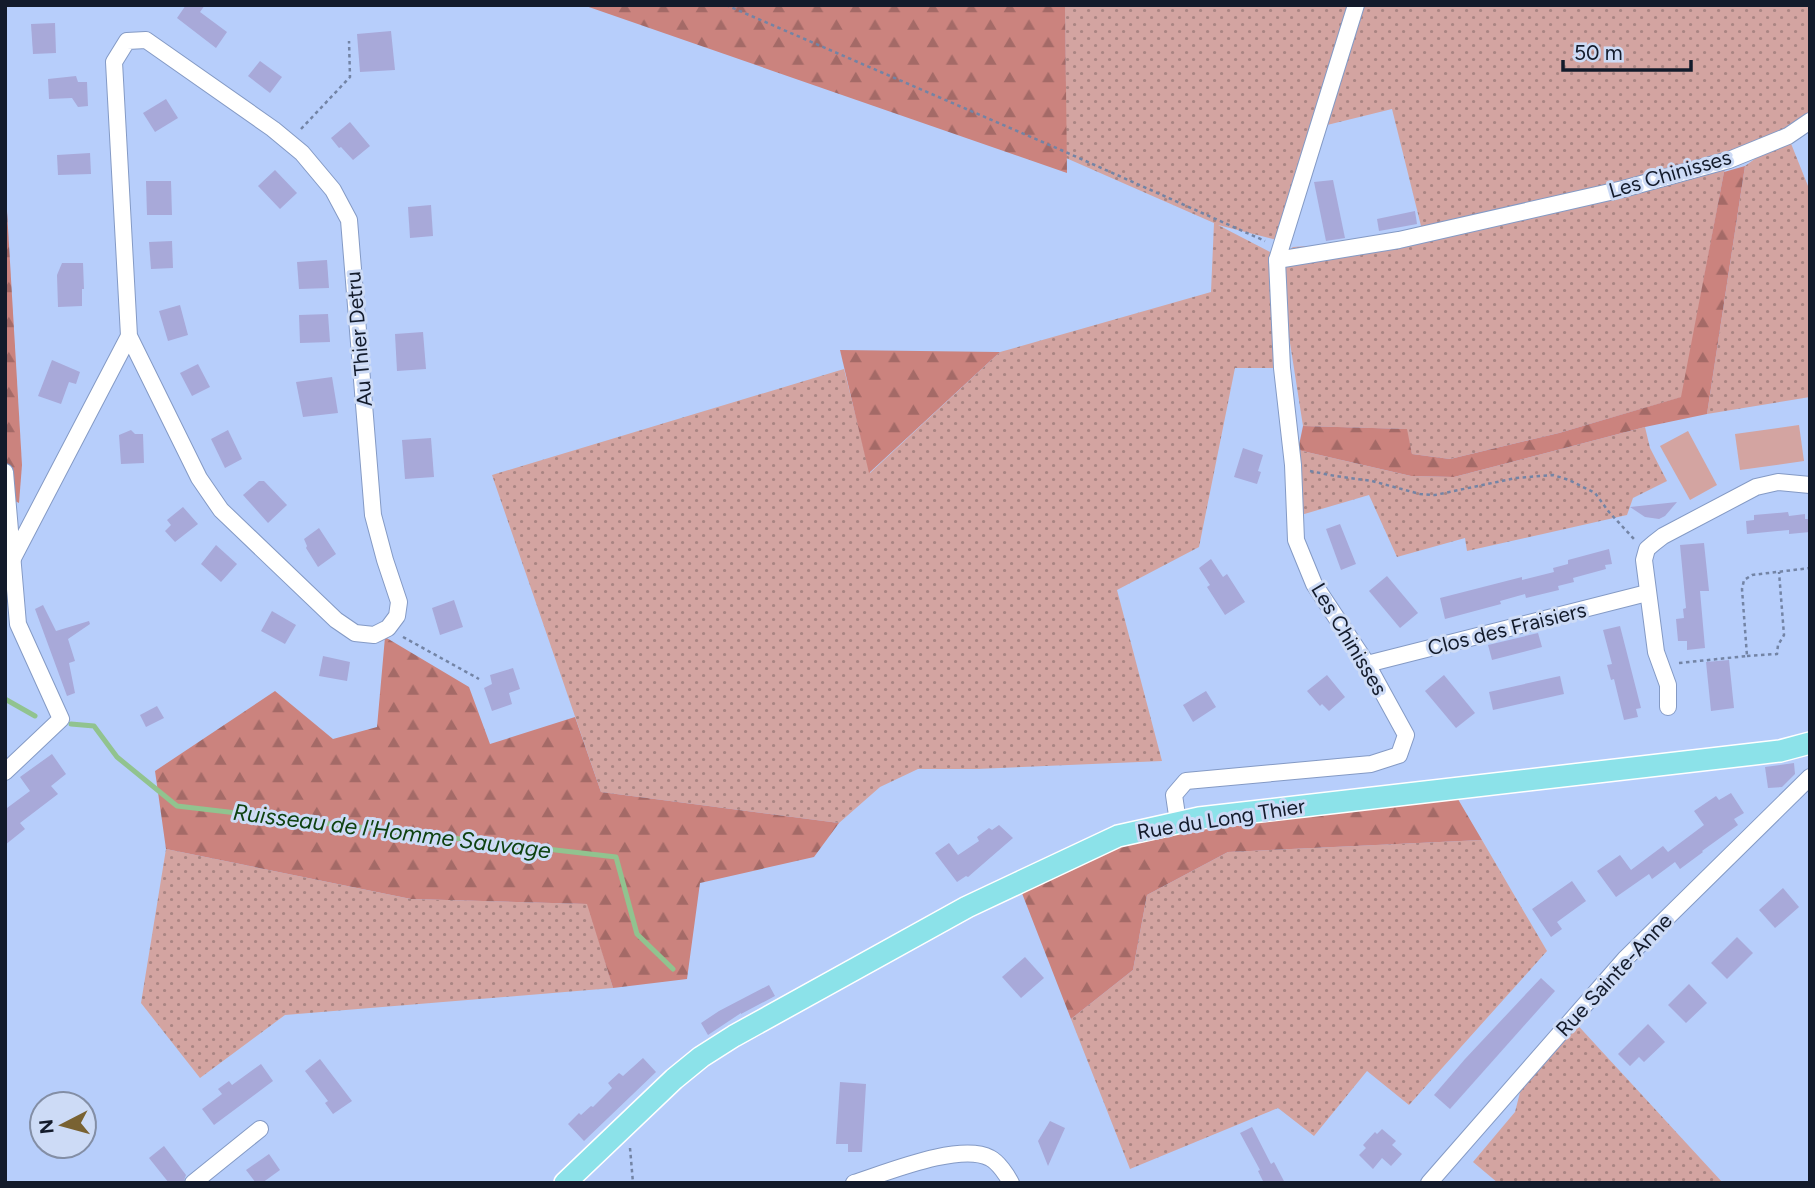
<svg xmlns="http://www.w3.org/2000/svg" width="1815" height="1188" font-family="Figtree,sans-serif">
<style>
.grass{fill:url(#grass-dots)}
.forest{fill:url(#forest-firs)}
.garden{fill:#d3a4a1}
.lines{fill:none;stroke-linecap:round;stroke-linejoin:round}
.stream{stroke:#91c38f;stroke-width:5}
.building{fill:#a8a9d9}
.minor-casing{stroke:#849ac5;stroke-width:18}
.major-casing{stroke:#fff;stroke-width:24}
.path{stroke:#7384a5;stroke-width:2.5;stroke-dasharray:3.5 3.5;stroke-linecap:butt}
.minor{stroke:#fff;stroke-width:16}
.major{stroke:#8ce2e9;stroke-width:21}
.labels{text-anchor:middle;stroke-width:6;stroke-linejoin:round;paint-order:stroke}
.street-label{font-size:21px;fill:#131b2b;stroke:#cddbf6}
.water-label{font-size:23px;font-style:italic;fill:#0e4210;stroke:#cddbf6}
</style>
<defs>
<pattern id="grass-dots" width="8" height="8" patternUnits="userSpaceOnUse" patternTransform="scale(1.75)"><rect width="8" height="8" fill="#d3a4a1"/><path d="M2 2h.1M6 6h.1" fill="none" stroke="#aa8583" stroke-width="1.8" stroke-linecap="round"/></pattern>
<pattern id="forest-firs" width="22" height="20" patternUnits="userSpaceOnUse" patternTransform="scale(1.75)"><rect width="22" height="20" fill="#cb837e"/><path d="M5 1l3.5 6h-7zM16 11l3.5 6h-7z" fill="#a46a67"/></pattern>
</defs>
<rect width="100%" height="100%" fill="#b7cefb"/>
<!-- grass -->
<g class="grass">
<polygon points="1065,5 1350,5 1277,240 1218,225 1272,253 1281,368 1235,368 1199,547 1117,590 1162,761 977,769 918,769 880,787 839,823 601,792 492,475 844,369 870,473 1000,352 1211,292 1214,223 1066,158"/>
<polygon points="1364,5 1810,5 1810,121 1788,136 1810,191 1810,397 1707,414 1745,166 1784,138 1729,160 1724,172 1682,397 1559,433 1450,459 1412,454 1406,429 1303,426 1277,260 1293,247 1399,240 1423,234 1392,109 1323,126"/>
<polygon points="1645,427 1650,448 1667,481 1633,498 1627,515 1467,551 1465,538 1397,557 1369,495 1301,515 1298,450 1411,476 1454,477"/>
<polygon points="1482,840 1547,951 1409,1105 1367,1071 1314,1136 1278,1108 1130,1169 1071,1019 1133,970 1147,895 1228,852"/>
<polygon points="166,849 411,899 588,904 613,988 285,1015 200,1078 141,1003"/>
<polygon points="1572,1019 1723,1183 1498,1183 1473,1162 1515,1112 1525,1073"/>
</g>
<!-- forest -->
<g class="forest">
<polygon points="583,5 1065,5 1067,173"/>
<polygon points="1745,166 1707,414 1645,427 1454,477 1411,476 1298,450 1303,426 1407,429 1412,454 1450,459 1559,433 1681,397 1724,172"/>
<polygon points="5,177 22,465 19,503 5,496"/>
<polygon points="840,350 1000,352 869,473"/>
<polygon points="385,637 469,687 490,744 575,717 601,792 839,823 814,857 700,883 687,979 613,988 587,904 411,899 166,849 155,771 275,691 333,739 377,727"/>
<polygon points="1452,789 1482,840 1228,852 1147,895 1133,970 1071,1019 1018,883 1118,836"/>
</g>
<!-- garden -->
<g class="garden">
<polygon points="1799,425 1804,461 1740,470 1735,434"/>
<polygon points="1688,431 1717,485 1690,500 1660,446"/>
</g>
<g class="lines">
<!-- stream -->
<g class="stream">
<polyline points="5,699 35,716"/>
<polyline points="71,724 94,726 117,757 177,806 616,857 637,934 673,969"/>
</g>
</g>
<!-- building -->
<g class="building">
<polygon points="186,5 205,5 200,12 227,32 216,48 177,18"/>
<polygon points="55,23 56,53 33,54 31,24"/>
<polygon points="391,31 395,70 360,72 357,34"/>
<polygon points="260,61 282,77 270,93 248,76"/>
<polygon points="76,76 78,82 87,82 88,106 78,107 72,98 49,99 48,79"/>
<polygon points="166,99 178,118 155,132 143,113"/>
<polygon points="350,122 370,146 353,160 341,147 339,148 331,138"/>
<polygon points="90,153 91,174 58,175 57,155"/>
<polygon points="275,170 297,193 280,209 258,186"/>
<polygon points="1333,180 1345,238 1326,241 1314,182"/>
<polygon points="146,181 171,181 172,215 147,215"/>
<polygon points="431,205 433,236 410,238 408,207"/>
<polygon points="1415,211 1417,224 1379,231 1377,219"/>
<polygon points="172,241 173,268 151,269 149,242"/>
<polygon points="327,260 329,288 299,289 297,262"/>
<polygon points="62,263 83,263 84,289 82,289 82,306 58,307 57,275"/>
<polygon points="180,305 188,335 168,341 159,311"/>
<polygon points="328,314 330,342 300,343 299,315"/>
<polygon points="423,332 426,369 397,371 395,334"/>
<polygon points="52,360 80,372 76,384 69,382 61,404 38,396"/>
<polygon points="198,364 210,387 192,396 180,373"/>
<polygon points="332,377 338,413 303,417 296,382"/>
<polygon points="131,430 135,434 143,434 144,463 121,464 119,435"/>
<polygon points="228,430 242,459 225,468 211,439"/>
<polygon points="431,438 434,477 405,479 402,440"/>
<polygon points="1243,448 1263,455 1258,471 1261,472 1257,484 1234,477"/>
<polygon points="259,481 264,481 287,505 268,523 243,495"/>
<polygon points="1677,502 1665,516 1659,519 1645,517 1630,507"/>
<polygon points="183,507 198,524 175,542 165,531 171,525 167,520"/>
<polygon points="1788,512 1789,516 1805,514 1805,519 1810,519 1810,532 1789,534 1789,530 1747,534 1746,521 1754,520 1754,515"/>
<polygon points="1340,524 1356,564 1341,570 1326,529"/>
<polygon points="319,528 336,554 318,567 306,548 307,546 304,539"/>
<polygon points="1704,543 1709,591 1700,591 1705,648 1687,650 1687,641 1678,641 1676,619 1684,618 1683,609 1686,608 1680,545"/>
<polygon points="216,545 237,564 221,582 201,564"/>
<polygon points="1609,549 1612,564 1605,565 1606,569 1573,578 1574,582 1558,586 1559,590 1526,598 1525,594 1500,601 1501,604 1445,619 1440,598 1522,577 1522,580 1554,572 1553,568 1568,564 1568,560"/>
<polygon points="1211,559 1223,577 1227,574 1245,602 1225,615 1207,587 1210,585 1199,568"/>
<polygon points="1387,576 1418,613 1400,628 1369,591"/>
<polygon points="454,600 463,627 440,635 432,608"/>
<polygon points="43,605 56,631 89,621 90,624 68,639 75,661 69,663 75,693 67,696 35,609"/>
<polygon points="272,611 296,625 285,644 261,631"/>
<polygon points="1620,626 1641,708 1636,709 1638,717 1624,720 1614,679 1611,680 1607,665 1612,664 1603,630"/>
<polygon points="1538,633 1542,647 1492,660 1488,645"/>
<polygon points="323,656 350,662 347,681 319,676"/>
<polygon points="1729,660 1734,708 1711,711 1706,662"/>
<polygon points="513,668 520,689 509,693 512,704 492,711 484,688 492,684 490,675"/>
<polygon points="1327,675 1345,697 1329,711 1322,704 1320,706 1307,691"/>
<polygon points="1444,675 1475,713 1456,728 1425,691"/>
<polygon points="1560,676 1564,694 1493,710 1489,692"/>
<polygon points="1206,691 1216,707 1193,722 1183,705"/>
<polygon points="157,706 164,718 146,727 140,715"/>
<polygon points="52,754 66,774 51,786 58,794 20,823 25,829 5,845 5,805 7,808 30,791 20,777"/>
<polygon points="1794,763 1795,774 1782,787 1768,788 1765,767"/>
<polygon points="1731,793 1744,813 1734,819 1738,825 1702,851 1703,852 1680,869 1675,862 1652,879 1649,874 1616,897 1597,871 1620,855 1631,870 1663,846 1668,852 1704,825 1694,811 1716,796 1719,800"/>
<polygon points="999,825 1013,838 968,877 966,876 957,882 935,853 949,843 958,855 979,841 977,837 989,828 992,830"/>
<polygon points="1572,881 1586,901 1557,922 1562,929 1551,937 1532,909"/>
<polygon points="1783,888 1799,907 1775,928 1759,910"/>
<polygon points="1737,937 1753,953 1727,979 1711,963"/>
<polygon points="1025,957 1044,978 1021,998 1002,977"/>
<polygon points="1541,978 1555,991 1450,1109 1434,1095 1465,1059"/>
<polygon points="1689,984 1707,1003 1686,1023 1668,1005"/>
<polygon points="769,985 775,996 741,1014 741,1013 708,1035 701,1023 719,1011"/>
<polygon points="1648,1024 1665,1042 1644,1062 1639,1057 1630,1066 1618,1054"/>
<polygon points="643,1058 656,1072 584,1141 568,1124 579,1113 581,1115 591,1106 593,1107 612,1088 608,1083 619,1073 623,1076"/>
<polygon points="320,1059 352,1101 333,1114 325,1103 328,1101 305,1071"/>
<polygon points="261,1064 273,1081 214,1125 202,1109 222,1094 218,1089 229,1081 232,1085"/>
<polygon points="840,1082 866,1084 862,1152 848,1152 848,1144 836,1144"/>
<polygon points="1050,1121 1065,1128 1048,1166 1038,1141"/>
<polygon points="1252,1127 1271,1164 1274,1162 1285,1183 1264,1183 1258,1171 1260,1170 1240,1133"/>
<polygon points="1382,1129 1396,1141 1392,1145 1402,1154 1391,1166 1382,1158 1373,1169 1359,1155 1366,1148 1363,1145 1375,1132 1377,1134"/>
<polygon points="164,1146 186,1175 183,1183 169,1183 149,1158"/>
<polygon points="269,1154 280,1170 262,1183 256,1183 246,1170"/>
</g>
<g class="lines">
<!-- minor casing -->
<g class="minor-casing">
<g id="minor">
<polyline points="1356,5 1277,260 1399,240 1623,189 1729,160 1788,136 1810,121"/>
<polyline points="5,472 18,624 61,719 5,772"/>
<polyline points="12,560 129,336 199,478 221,510 336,620 355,633 374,635 388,628 397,616 399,602 385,560 373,515 349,220 333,190 302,153 273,129 146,40 127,41 114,62 129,336"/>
<polyline points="1367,664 1647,593"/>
<polyline points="1668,707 1668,685 1656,652 1644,560 1647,549 1654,543 1663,536 1756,487 1778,482 1810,485"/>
<polyline points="1178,822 1174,795 1186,781 1371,764 1399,755 1406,735 1367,664 1314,584 1296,540 1293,465 1282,368 1277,260"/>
<polyline points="193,1183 260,1129"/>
<path d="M 854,1183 C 886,1173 960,1142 990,1158 C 998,1162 1007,1175 1011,1183"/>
<polyline points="1429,1183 1625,959 1810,777"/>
</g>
</g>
<!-- major casing -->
<g class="major-casing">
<polyline id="major" points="565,1183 674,1079 701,1057 734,1036 967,907 1018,883 1118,836 1199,818 1754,754 1780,751 1810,743"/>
</g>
<!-- path -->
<g class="path">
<polyline points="726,5 1061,150 1265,241"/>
<polyline points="301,129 350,77 349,41"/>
<polyline points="1310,471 1335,476 1372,481 1420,494 1435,495 1516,478 1553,475 1569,480 1595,493 1609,512 1634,539"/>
<polyline points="403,637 479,679"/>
<polyline points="1747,656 1777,654 1778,645 1784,635 1779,572"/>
<polyline points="1679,663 1747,656 1742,589 1744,580 1752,575 1810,568"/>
<polyline points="630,1148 633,1183"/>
</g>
<!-- minor -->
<use href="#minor" class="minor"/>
<!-- major -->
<use href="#major" class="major"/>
</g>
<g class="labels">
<!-- street labels -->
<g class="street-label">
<text transform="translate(1670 174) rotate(-16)" y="7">Les Chinisses</text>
<text transform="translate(359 339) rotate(-95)" y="7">Au Thier Detru</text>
<text transform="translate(1507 629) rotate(-14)" y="7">Clos des Fraisiers</text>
<text transform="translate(1349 639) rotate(59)" y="7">Les Chinisses</text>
<text transform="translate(1221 819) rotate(-9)" y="7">Rue du Long Thier</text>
<text transform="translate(1614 975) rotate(-47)" y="7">Rue Sainte-Anne</text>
</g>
<!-- water labels -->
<g class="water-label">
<text transform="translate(392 831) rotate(7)" y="8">Ruisseau de l'Homme Sauvage</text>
</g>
</g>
<!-- border -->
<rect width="1815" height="1188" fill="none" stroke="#131b2b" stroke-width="14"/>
<!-- north arrow -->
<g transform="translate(63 1125) rotate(264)"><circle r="33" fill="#cddbf6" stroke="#838ea5" stroke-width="2"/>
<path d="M0-5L12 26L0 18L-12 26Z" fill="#796232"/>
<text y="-10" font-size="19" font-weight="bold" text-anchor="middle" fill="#131b2b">N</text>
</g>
<!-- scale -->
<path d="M1563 60v10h128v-10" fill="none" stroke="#131b2b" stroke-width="3.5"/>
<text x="1574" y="60" font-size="21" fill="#131b2b" stroke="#cddbf6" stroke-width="5" paint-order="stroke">50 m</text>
</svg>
